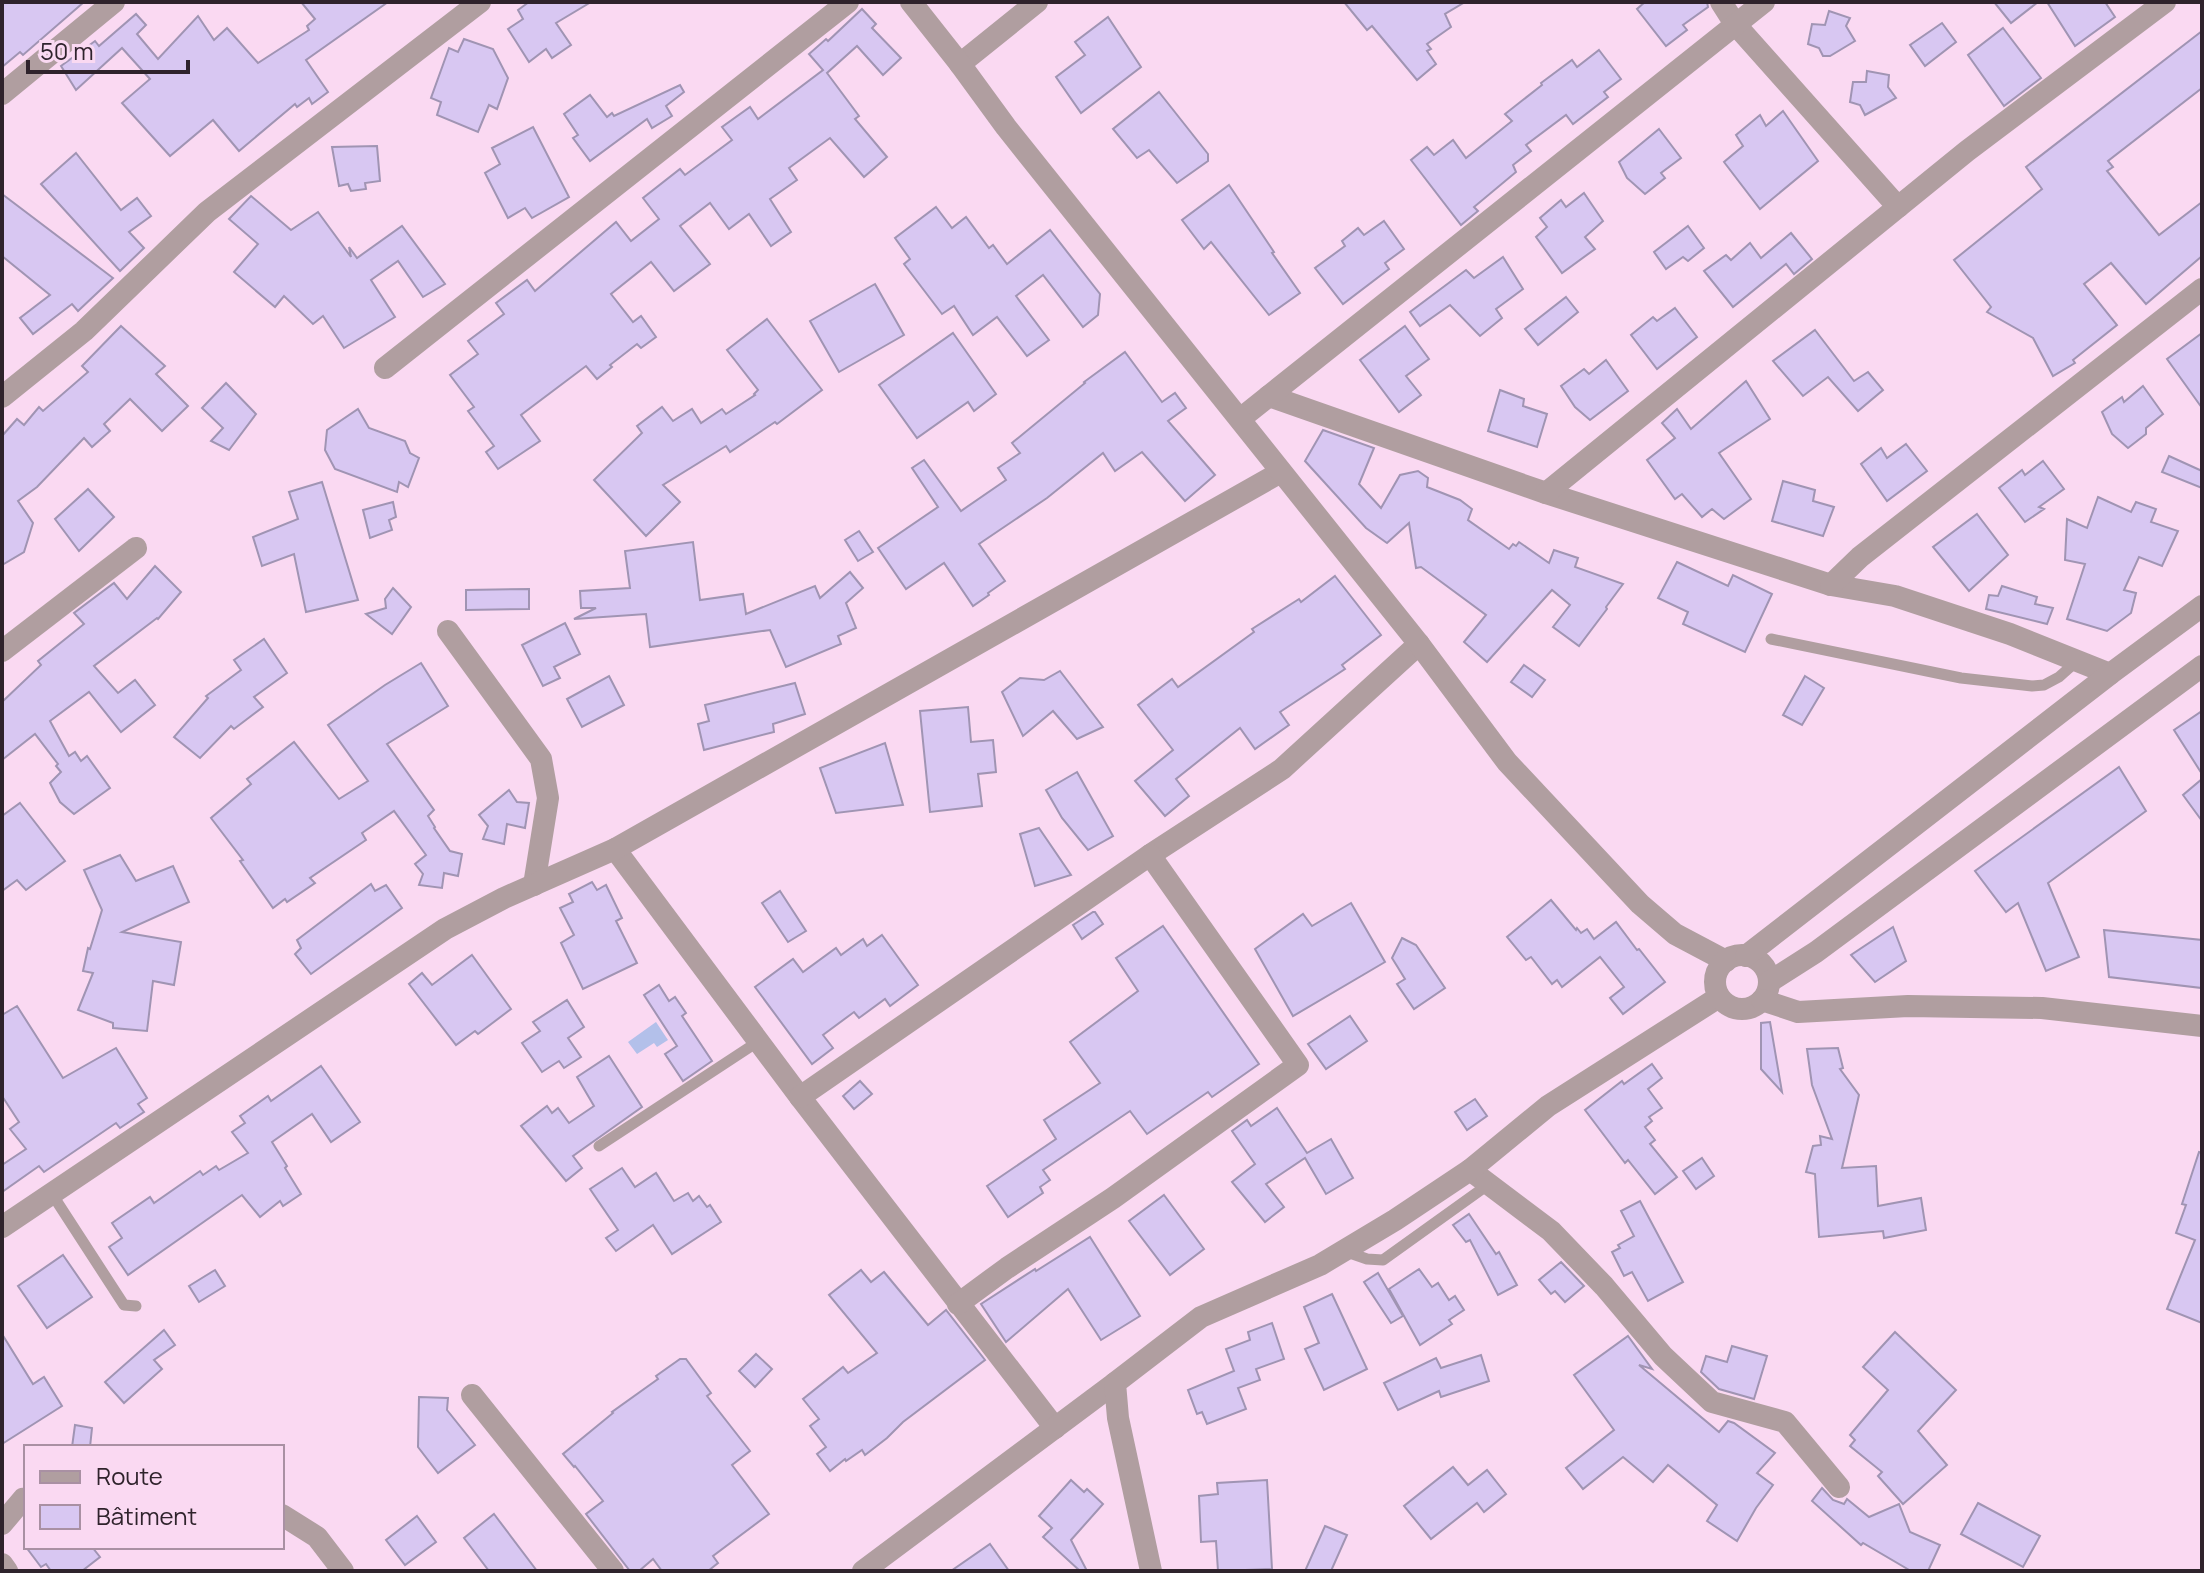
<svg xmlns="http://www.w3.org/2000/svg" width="2204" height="1573" font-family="Manrope,sans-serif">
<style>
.water{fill:#b3c0ea}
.building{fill:#d8c7f2;stroke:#a094b3;stroke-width:2}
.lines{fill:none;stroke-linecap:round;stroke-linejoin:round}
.service{stroke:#b09ea0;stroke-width:11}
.minor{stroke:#b09ea0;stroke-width:22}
.tertiary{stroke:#b09ea0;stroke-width:22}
</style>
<rect width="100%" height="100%" fill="#fad9f2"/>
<!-- water -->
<polygon class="water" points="656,1022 668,1040 657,1047 654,1043 637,1054 628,1042"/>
<!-- building -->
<g class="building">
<polygon points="2,2 84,2 23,55 20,52 2,67"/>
<polygon points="301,2 388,2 306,60 328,92 312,104 309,98 297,107 295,104 239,151 213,120 170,156 122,103 150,79 122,48 76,90 61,66 95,41 99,46 136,14 146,25 137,34 158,59 198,16 214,40 227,28 258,63 309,30 307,26 315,19"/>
<polygon points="529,2 591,2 556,23 571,45 552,58 546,49 529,62 508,29 523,19 518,10"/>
<polygon points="1344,2 1465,2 1445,14 1451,27 1427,44 1431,49 1427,51 1436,64 1417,80 1372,26 1367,30"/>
<polygon points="1645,2 1707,2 1708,7 1683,25 1687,30 1666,46 1637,9"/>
<polygon points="1994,2 2038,2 2011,23"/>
<polygon points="2047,2 2105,2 2115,17 2075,46"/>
<polygon points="862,9 876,24 872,28 901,58 883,75 857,46 827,73 859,116 855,119 887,157 864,177 830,138 789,168 797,180 770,199 791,232 771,246 749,214 729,229 710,203 680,226 710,264 674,291 651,262 611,294 633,322 641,316 656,337 641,348 637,344 610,365 612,367 597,379 586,366 521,415 540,441 498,469 486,452 494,446 468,411 474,407 450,375 478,354 468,341 504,314 496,303 527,280 535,291 616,222 631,241 659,219 643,198 680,169 685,175 732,140 722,127 750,107 758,119 823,70 809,54 826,39 828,41"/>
<polygon points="1829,11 1850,18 1846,26 1855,41 1830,56 1823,56 1819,48 1808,44 1812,24 1825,25"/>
<polygon points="1108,17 1141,67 1081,113 1056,77 1085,55 1075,42"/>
<polygon points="1942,23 1956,42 1925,66 1910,45"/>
<polygon points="2003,28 2041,78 2004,106 1968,55"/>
<polygon points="2202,31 2202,88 2108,161 2113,167 2107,171 2159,235 2202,202 2202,256 2146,304 2111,263 2084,284 2117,325 2073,360 2075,363 2053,376 2033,338 1987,312 1991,307 1954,260 2042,189 2026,167"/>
<polygon points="464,39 493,49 508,78 497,109 489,105 478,132 437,115 441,102 431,98 449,48 458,52"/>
<polygon points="1599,50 1621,79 1604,92 1608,97 1573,124 1566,115 1526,145 1531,151 1513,165 1516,172 1474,207 1478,211 1461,225 1411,160 1427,147 1434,155 1453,140 1466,158 1512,121 1505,114 1542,85 1541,83 1572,60 1577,67"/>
<polygon points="1867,71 1889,75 1888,87 1896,98 1865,115 1860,105 1850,102 1853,82 1866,82"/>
<polygon points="680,85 684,92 666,106 672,116 652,128 647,119 590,161 573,138 578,135 564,114 590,95 607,117 612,113 614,116"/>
<polygon points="1159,92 1208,154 1208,161 1177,183 1149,150 1137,158 1113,129"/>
<polygon points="1783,111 1818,161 1760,209 1724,162 1743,146 1736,135 1760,115 1766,126"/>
<polygon points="533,127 569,197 532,218 525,208 508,218 485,173 500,164 492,148"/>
<polygon points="1659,129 1681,158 1661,173 1665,178 1645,194 1627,178 1619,162"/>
<polygon points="377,146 380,181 365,183 366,189 351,191 348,184 339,186 332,147"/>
<polygon points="76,153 121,210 137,198 151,216 129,232 144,248 120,271 41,184"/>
<polygon points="1229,185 1274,252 1272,253 1300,293 1269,315 1211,242 1204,249 1182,220"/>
<polygon points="1584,193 1603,221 1585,237 1595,249 1562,273 1536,237 1547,227 1540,218 1561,200 1566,207"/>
<polygon points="2,194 113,278 78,311 72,304 33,334 20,318 50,295 2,256"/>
<polygon points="251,196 291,230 318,212 351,257 349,247 357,258 402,226 445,284 423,297 398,261 371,280 395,317 344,348 323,316 313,324 284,296 275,307 234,272 258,244 229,219"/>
<polygon points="936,207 952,228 966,217 989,248 993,245 1007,264 1050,230 1100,294 1098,315 1083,327 1043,275 1016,296 1049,340 1027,356 997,317 973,335 954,306 942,314 904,264 910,259 895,238"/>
<polygon points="1384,221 1404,249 1385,263 1389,269 1343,304 1315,268 1345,246 1342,241 1358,228 1364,235"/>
<polygon points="1688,226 1704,248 1688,261 1683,257 1666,269 1654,252"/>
<polygon points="1791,233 1812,259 1794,274 1786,264 1733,307 1704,271 1726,255 1731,260 1750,243 1761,258"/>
<polygon points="1503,257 1523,289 1496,309 1502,318 1480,336 1450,305 1420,326 1410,312 1466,270 1474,278"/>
<polygon points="875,284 904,335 839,372 810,321"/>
<polygon points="1566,297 1578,312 1538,345 1525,329"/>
<polygon points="1675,308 1697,337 1657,369 1631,335 1653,317 1657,321"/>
<polygon points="767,319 822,390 777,424 775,422 730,452 726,446 663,485 680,502 646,536 594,480 642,433 637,426 662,407 673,421 692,409 701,423 722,409 726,414 755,395 754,394 758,390 727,350"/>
<polygon points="121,326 165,366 156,374 188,406 162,431 130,399 104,424 110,431 92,447 84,438 37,487 18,501 33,523 24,552 2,565 2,436 17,419 24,425 39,407 43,411 88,372 82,366"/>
<polygon points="1405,326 1429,359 1406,376 1421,395 1399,412 1360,360"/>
<polygon points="1815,330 1854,381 1868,372 1883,390 1858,411 1828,377 1803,396 1773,361"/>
<polygon points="953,333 996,394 974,411 968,402 917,438 879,385"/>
<polygon points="2202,333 2202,408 2167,359"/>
<polygon points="1125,352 1162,402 1175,393 1186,408 1168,421 1215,475 1185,501 1142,452 1115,471 1103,453 1047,498 979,544 1005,581 988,593 989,595 973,606 944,563 906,589 878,548 938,507 912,468 924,460 961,511 1006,480 998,468 1020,453 1012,443 1085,383 1084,382"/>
<polygon points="1606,360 1628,391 1590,420 1575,407 1561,386 1584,369 1589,374"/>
<polygon points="1746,381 1770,419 1719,453 1751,499 1724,519 1712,509 1702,517 1682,494 1675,499 1647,460 1675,438 1662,423 1677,409 1691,429"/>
<polygon points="226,383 256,414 229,450 211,441 223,428 202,408"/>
<polygon points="2143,386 2163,414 2146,428 2146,434 2128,448 2112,434 2102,412 2122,397 2124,402"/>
<polygon points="1500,390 1524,399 1523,406 1547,414 1537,447 1488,431"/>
<polygon points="358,409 369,428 405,441 410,453 419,458 408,487 399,482 397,492 335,469 325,450 327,430"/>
<polygon points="1323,430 1374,448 1359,484 1381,508 1400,475 1418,471 1428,478 1427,487 1460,500 1472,509 1468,520 1509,549 1513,544 1516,546 1519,542 1549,563 1554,550 1578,558 1575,567 1623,584 1606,607 1607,609 1579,646 1553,627 1570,605 1552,590 1487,662 1464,642 1486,615 1421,567 1416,568 1409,523 1387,543 1366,528 1305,461"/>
<polygon points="1906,444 1927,471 1887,501 1861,464 1881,448 1887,458"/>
<polygon points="2169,456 2202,471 2202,488 2162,472"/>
<polygon points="2043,461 2064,489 2039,507 2044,509 2025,522 1999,488 2022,470 2025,475"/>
<polygon points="1783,481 1815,490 1813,501 1834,507 1823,536 1772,521"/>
<polygon points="322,482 358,600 306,612 294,554 262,566 253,537 298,519 289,492"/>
<polygon points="88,489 114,517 79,551 55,519"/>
<polygon points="2098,497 2131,512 2136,502 2156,509 2151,522 2178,531 2162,566 2139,557 2124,590 2136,593 2131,613 2107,631 2067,619 2085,564 2065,560 2067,519 2087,528"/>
<polygon points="393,502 396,517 389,520 392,530 370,538 363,510"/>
<polygon points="1977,514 2008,555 1969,591 1933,547"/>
<polygon points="859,531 873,552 858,561 845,540"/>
<polygon points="693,542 700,600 743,594 746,614 815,586 820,598 850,572 863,588 846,603 856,628 838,636 841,644 786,667 770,630 650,647 646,614 574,619 596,608 581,608 580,591 630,588 625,551"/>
<polygon points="1677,562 1728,586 1733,575 1772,594 1745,652 1683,624 1688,612 1658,598"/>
<polygon points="155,566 181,592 158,619 157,618 94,666 118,693 135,680 155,705 121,732 89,692 50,721 69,756 75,752 81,761 87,756 110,788 74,814 60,802 50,783 61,772 56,766 58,764 35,734 2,760 2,702 41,665 38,661 84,624 74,613 114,583 127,599"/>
<polygon points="1335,576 1381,635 1342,665 1345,669 1280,712 1289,725 1255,749 1240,728 1176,779 1189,796 1165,816 1135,781 1173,750 1138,705 1172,679 1178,687 1254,632 1252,629 1299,599 1301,602"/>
<polygon points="2002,586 2037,597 2035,604 2053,608 2047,624 1986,609 1989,595 1998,596"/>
<polygon points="393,588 411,607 392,634 366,614 386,608 385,599"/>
<polygon points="529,589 529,609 466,610 466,590"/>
<polygon points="565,623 580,654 554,667 560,678 543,686 522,645"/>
<polygon points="264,639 287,673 254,697 263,707 234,729 231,726 200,758 174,737 208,698 206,696 241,670 234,660"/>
<polygon points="421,663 448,706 387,744 434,810 428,816 435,827 434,828 450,851 462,854 458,876 444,873 442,888 419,885 423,874 415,864 426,855 394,811 362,833 366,840 310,878 315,883 287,902 285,899 273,908 240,861 243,860 211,818 251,784 247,779 294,742 339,799 368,781 328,725 385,685"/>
<polygon points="1524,665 1545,680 1532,697 1511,682"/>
<polygon points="1060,671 1103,727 1077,739 1053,711 1023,736 1002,692 1020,678 1044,680"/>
<polygon points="609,676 624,705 582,727 567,699"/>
<polygon points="1805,676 1824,688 1802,725 1783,715"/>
<polygon points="795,683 805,714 773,724 774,732 704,750 698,724 709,721 705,705"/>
<polygon points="968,707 971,742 993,740 996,772 978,774 982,806 930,812 920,711"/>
<polygon points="2202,711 2202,774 2174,730"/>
<polygon points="885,743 903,805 836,813 820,768"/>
<polygon points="2119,767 2146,811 2048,883 2079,957 2046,971 2018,903 2006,912 1975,871"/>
<polygon points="1077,772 1113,836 1088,850 1062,818 1046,790"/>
<polygon points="2202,779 2202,821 2183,795"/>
<polygon points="509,790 517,802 529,803 525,828 507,824 504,844 483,839 488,826 479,815"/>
<polygon points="20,803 65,861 26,890 17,880 2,891 2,816"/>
<polygon points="1039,828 1071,875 1035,886 1020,834"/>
<polygon points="120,855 136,881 173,866 189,902 122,932 181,942 174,985 153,981 147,1031 113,1028 113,1023 78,1010 93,973 83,971 88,948 90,949 102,910 84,870"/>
<polygon points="592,882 597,890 606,885 622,918 616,921 637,963 583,989 561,943 574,935 560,908 573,902 569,894"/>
<polygon points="371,884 375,891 386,885 402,908 311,974 295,954 301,948 297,940"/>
<polygon points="780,891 806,931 788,942 762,903"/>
<polygon points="1551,900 1576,930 1577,928 1581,933 1587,929 1594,939 1616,922 1637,950 1639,949 1665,982 1623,1014 1610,998 1624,987 1600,957 1562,987 1557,980 1552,984 1531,957 1526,960 1507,937"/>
<polygon points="1351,903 1385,962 1293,1016 1255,949 1303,914 1312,926"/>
<polygon points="1093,912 1095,912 1103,924 1082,939 1073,925"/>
<polygon points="1163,926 1259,1064 1212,1097 1208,1092 1147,1134 1130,1111 1043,1170 1050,1180 1040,1187 1043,1193 1008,1217 987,1186 1056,1139 1044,1120 1100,1083 1070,1042 1138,991 1116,958"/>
<polygon points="1893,927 1906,961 1875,982 1851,955"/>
<polygon points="2104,930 2202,940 2202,988 2109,977"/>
<polygon points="882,935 918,985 890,1006 885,999 859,1018 854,1012 823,1035 833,1048 812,1064 755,987 793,959 803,972 836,948 841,955 863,939 867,946"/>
<polygon points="1402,938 1416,945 1445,988 1414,1009 1397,984 1405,979 1392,958"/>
<polygon points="472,955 511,1009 478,1034 475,1031 456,1045 409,984 422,973 432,985"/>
<polygon points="659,985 669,1001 675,997 686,1013 682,1016 712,1061 683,1081 665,1054 677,1046 644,995"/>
<polygon points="567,1000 584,1027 568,1038 581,1057 564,1068 559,1061 542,1072 522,1043 540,1031 533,1022"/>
<polygon points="17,1006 63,1078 116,1048 147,1098 138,1104 144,1112 120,1128 116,1123 44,1172 39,1166 2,1192 2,1165 26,1149 10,1129 19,1122 2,1096 2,1015"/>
<polygon points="1350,1016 1367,1041 1326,1069 1308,1044"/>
<polygon points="1770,1022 1782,1092 1761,1069 1761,1023"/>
<polygon points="1838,1048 1843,1068 1840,1069 1859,1095 1842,1168 1876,1166 1878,1206 1921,1198 1926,1230 1884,1238 1883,1231 1819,1237 1815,1174 1806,1172 1813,1146 1821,1145 1820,1136 1832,1139 1812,1085 1807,1049"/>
<polygon points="609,1056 642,1107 573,1156 582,1168 566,1181 521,1126 547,1106 552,1113 558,1108 569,1123 594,1106 577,1077"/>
<polygon points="1652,1064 1662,1078 1648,1089 1662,1108 1649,1117 1652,1121 1645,1127 1655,1140 1650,1144 1677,1177 1655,1194 1628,1160 1625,1163 1585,1110 1622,1081 1624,1084"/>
<polygon points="321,1066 360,1122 331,1142 312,1114 272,1142 287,1166 285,1168 301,1194 283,1206 280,1201 260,1217 242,1195 128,1275 109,1247 122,1238 112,1223 150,1197 154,1203 200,1171 203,1175 216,1166 219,1170 248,1153 232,1132 245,1123 240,1116 268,1096 271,1101"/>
<polygon points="860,1081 872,1094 854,1109 843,1096"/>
<polygon points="1475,1099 1487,1116 1467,1130 1455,1112"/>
<polygon points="1277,1108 1307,1153 1331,1139 1353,1178 1326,1194 1305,1158 1266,1184 1284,1207 1265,1222 1232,1182 1255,1164 1232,1131 1247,1120 1251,1126"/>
<polygon points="2199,1152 2202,1153 2202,1323 2167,1309 2195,1240 2176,1233 2186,1205 2182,1204"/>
<polygon points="1702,1158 1714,1176 1696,1189 1683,1171"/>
<polygon points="622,1168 635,1187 656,1173 674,1201 688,1193 693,1201 699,1196 707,1207 710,1205 721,1222 672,1254 653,1225 616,1251 606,1238 618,1230 590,1189"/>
<polygon points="1164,1195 1204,1249 1170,1275 1129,1221"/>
<polygon points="1640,1201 1683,1282 1648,1301 1632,1272 1624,1276 1612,1252 1620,1248 1618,1245 1634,1236 1621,1211"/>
<polygon points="1469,1214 1496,1254 1499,1252 1517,1285 1498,1295 1470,1240 1466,1242 1453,1225"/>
<polygon points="1090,1237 1140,1316 1101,1340 1068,1289 1006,1342 981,1304 1035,1269 1036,1271"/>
<polygon points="63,1255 92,1297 47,1328 18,1286"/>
<polygon points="1561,1262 1584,1286 1565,1302 1555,1291 1551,1294 1539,1280"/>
<polygon points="1419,1269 1432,1287 1438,1283 1449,1300 1455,1296 1464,1310 1449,1320 1452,1324 1420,1345 1389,1289"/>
<polygon points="215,1270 225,1286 199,1302 189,1286"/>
<polygon points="861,1270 871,1282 884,1272 928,1325 946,1310 985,1360 903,1422 887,1438 865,1455 862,1450 846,1461 845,1459 830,1471 817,1454 826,1447 810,1426 819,1419 803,1399 843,1367 848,1373 877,1353 829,1295"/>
<polygon points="1378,1273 1403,1316 1391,1323 1364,1282"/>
<polygon points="1332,1294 1367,1369 1324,1390 1305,1349 1319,1343 1304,1307"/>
<polygon points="1272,1323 1284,1359 1256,1369 1260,1380 1238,1388 1246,1409 1207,1424 1202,1412 1197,1414 1188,1390 1234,1371 1226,1349 1250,1340 1248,1332"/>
<polygon points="164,1330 175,1345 154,1360 162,1369 124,1403 105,1382"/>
<polygon points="1895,1332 1956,1390 1918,1431 1947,1465 1903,1504 1878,1476 1882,1472 1850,1446 1855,1440 1850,1435 1888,1390 1863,1367"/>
<polygon points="2,1334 33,1384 44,1377 62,1406 2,1444"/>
<polygon points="1628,1336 1652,1369 1639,1365 1719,1432 1728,1421 1734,1423 1775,1453 1757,1473 1773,1485 1756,1508 1737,1541 1707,1521 1717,1505 1668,1465 1653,1482 1623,1457 1583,1489 1566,1468 1614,1430 1574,1375"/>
<polygon points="1732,1346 1767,1356 1754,1399 1719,1389 1701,1372 1706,1356 1727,1362"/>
<polygon points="756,1354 772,1369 755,1387 739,1371"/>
<polygon points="1481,1355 1489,1381 1441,1397 1439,1391 1398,1410 1384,1383 1436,1358 1441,1368"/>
<polygon points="680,1359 686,1359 711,1393 707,1396 750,1451 732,1465 769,1514 713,1556 718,1563 708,1571 662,1571 653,1559 639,1571 630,1571 586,1514 603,1501 575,1466 574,1467 563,1454 613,1413 612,1412 658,1379 656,1376"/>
<polygon points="419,1397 448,1398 447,1410 475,1445 438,1473 418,1447"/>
<polygon points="75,1425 92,1428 90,1447 72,1447"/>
<polygon points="1453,1467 1468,1485 1487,1470 1506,1494 1484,1512 1477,1503 1431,1539 1404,1506"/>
<polygon points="1071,1480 1084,1492 1087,1489 1103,1504 1071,1540 1087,1571 1080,1571 1043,1537 1052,1528 1039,1516"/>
<polygon points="1267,1480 1272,1569 1218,1571 1216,1541 1201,1542 1199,1496 1218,1494 1217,1483"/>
<polygon points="1822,1488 1833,1500 1844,1504 1847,1499 1869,1517 1899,1504 1910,1532 1940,1545 1928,1571 1911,1571 1863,1543 1861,1545 1812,1501"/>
<polygon points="1978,1503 2040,1536 2023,1567 1961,1534"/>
<polygon points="494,1514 537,1571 489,1571 464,1538"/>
<polygon points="417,1516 436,1542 405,1565 386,1540"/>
<polygon points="1325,1526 1347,1535 1331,1571 1305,1571"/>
<polygon points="990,1544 1009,1571 951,1571"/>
<polygon points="26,1547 92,1547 100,1557 82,1571 51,1571 46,1564 41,1567"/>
</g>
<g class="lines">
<!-- service -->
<g class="service">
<polyline points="1771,639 1961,678 2032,686 2044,685 2059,677 2077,661"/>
<polyline points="599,1146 759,1041"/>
<polyline points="52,1194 124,1305 136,1306"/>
<polyline points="1344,1251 1367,1259 1383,1260 1489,1184"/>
</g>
<!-- minor -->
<g class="minor">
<polyline points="1721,2 1735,24 1898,207"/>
<polyline points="960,64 1037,2"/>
<polyline points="2,94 114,2"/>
<polyline points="385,368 848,2"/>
<polyline points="1269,396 1546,493 1831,585 1895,596 2010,634 2110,674"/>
<polyline points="2,397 84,331 207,212 480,2"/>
<polyline points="1240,419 1764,2"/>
<polyline points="1546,493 1967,151 2165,2"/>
<polyline points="1831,585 1860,557 2202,289"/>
<polyline points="448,631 541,759 548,798 534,885"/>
<polyline points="2,651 136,548"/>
<polyline points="615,849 800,1097 1055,1428"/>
<polyline points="800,1097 1150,855 1282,769 1419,644"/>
<polyline points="1470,1170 1551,1231 1604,1286 1663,1356 1712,1402 1785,1422 1839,1487"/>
<polyline points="2,1227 445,929 504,898 615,849 1281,472"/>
<polyline points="958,1304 1007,1268 1113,1198 1298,1065 1150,855"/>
<polyline points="472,1395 613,1571"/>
<polyline points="282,1515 317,1537 343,1571"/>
<polyline points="2,1524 23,1499 26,1500"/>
<polyline points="2,1564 7,1571"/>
<polyline points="863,1571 1115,1383"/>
<polyline points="1151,1571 1118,1418 1115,1383 1201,1317 1320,1265 1395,1220 1470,1170 1548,1106 1719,997"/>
</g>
<!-- tertiary -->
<g class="tertiary">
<polyline points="911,2 960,64 1006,127 1419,644 1507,762 1640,904 1675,934 1726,961"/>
<circle cx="1742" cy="982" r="27"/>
<polyline points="1746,956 2110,674 2202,606"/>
<polyline points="1769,982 1816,952 2202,666"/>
<polyline points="1762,1000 1798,1012 1908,1006 2042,1008 2202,1026"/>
</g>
</g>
<!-- border -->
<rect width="2204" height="1573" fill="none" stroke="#2f232c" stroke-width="8"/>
<!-- legend -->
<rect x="24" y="1445" width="260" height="104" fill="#fad9f2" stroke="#a990a3" stroke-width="2"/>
<rect x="40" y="1471" width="40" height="12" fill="#b09ea0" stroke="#a990a3" stroke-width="2"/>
<text x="96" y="1485" font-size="24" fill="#2f232c">Route</text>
<rect x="40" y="1505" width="40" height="24" fill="#d8c7f2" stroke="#a990a3" stroke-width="2"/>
<text x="96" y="1525" font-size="24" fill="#2f232c">Bâtiment</text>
<!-- scale -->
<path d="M28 60v12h160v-12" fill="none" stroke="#2f232c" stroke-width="4"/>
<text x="40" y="60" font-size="24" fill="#2f232c" stroke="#fad9f2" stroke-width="6" paint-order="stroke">50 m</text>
</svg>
